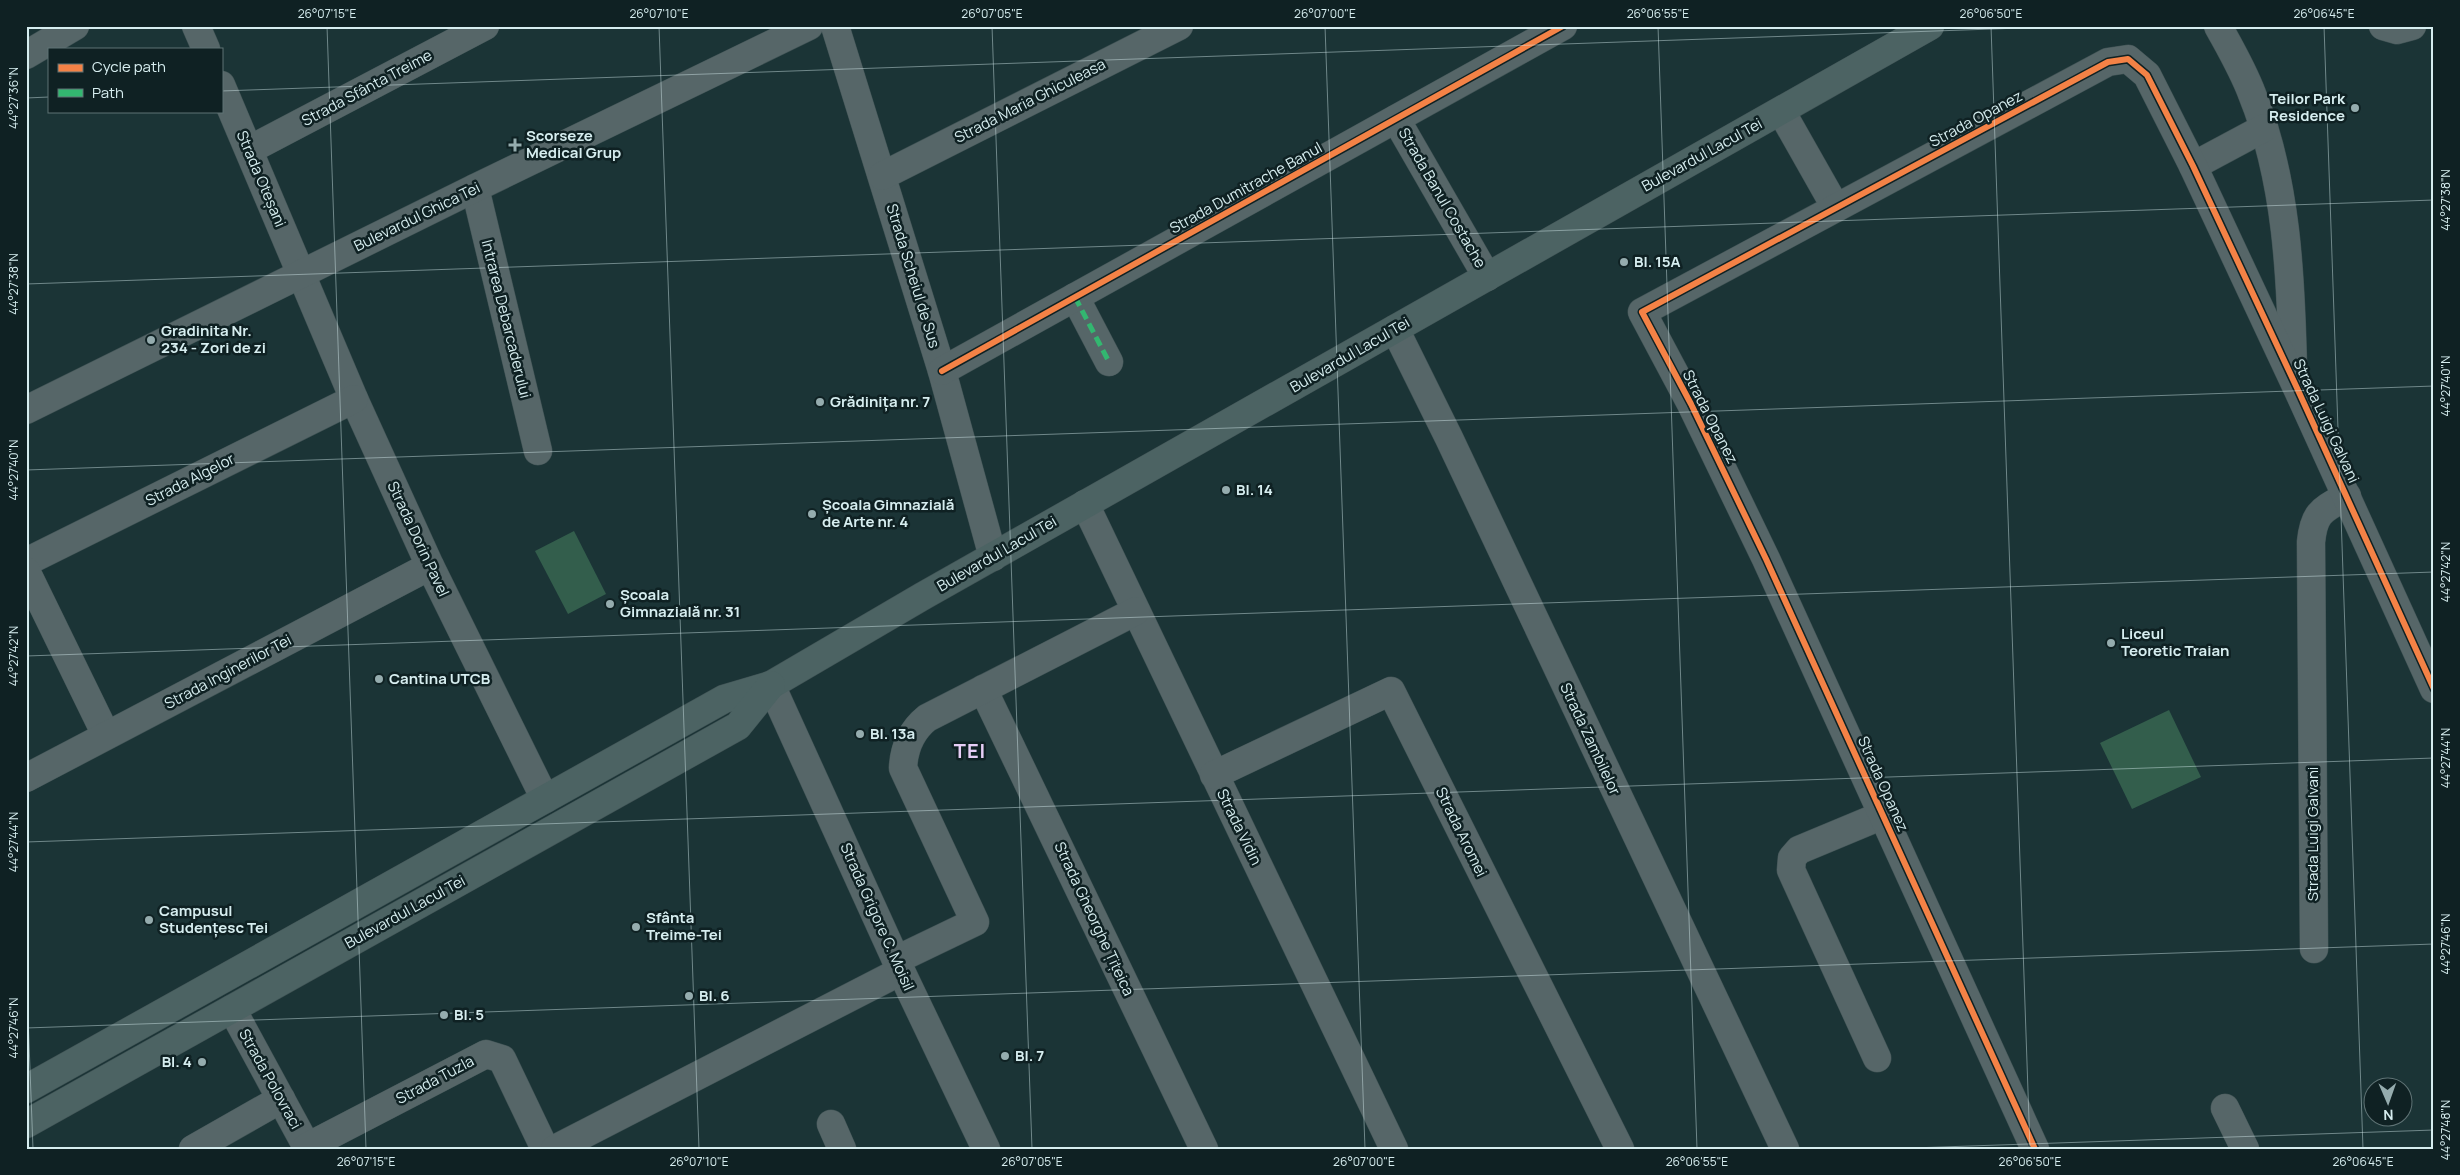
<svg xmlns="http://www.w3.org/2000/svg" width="2460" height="1175" font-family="Manrope,sans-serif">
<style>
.green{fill:#335e4c}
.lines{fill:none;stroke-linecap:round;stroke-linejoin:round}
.minor-casing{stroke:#3e5153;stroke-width:29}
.major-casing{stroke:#3e5153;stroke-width:29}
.minor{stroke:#566668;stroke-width:28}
.major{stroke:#4c6363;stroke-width:28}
.quiet{stroke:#33b770;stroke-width:5;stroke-dasharray:10 5;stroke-linecap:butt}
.cycleway-casing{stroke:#0f2123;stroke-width:9}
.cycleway{stroke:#f48246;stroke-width:6}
.ticks{fill:none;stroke:#d6edef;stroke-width:1;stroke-opacity:0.45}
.poi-dot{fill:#95acae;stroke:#0f2123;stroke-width:2}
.labels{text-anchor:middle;stroke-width:5;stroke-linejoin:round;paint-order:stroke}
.street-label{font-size:15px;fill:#d6edef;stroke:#0f2123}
.poi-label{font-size:15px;font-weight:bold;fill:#d6edef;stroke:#0f2123;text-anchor:start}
.district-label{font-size:20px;font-weight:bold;letter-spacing:1px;fill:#e6cef6;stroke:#0f2123}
.neatline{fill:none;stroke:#d6edef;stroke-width:2}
.ticks-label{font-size:12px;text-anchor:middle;fill:#d6edef}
</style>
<rect width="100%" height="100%" fill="#1b3436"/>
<!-- green -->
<g class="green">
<polygon points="574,531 606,594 568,614 535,551"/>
<polygon points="2169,710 2201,777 2132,809 2100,743"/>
</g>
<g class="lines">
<!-- minor casing -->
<g class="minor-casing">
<g id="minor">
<polyline points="196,26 206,49"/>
<polyline points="835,26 942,371 993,557"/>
<path d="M 2218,26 C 2230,48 2243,70 2252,94 C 2287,180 2291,278 2293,370"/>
<polyline points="2383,26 2397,30 2412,26"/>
<polyline points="26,55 75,26"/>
<polyline points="221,85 354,399 430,566 545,799"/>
<polyline points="1781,111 1836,208"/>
<polyline points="1396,119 1487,277"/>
<polyline points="249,150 485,26"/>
<polyline points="2193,166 2264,128"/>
<polyline points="882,176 1179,26"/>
<polyline points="475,188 538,451"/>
<polyline points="1075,297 1109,362"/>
<polyline points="1395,329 1449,438 1785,1149"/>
<polyline points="942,371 1563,26"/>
<polyline points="26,410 475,188 809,26"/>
<polyline points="1085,504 1394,1149"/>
<polyline points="26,562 354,399"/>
<polyline points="26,571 106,735"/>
<polyline points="771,685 901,971 986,1149"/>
<polyline points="983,689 1204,1149"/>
<polyline points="1214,775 1391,691 1620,1149"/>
<polyline points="26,778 430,566"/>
<path d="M 2314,949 L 2311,542 C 2314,512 2322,510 2347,496"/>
<path d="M 896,960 L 975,922 L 903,768 C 904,748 912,730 927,718 L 1136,611"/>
<polyline points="232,1009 308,1149"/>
<polyline points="1877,1058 1791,870 1792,858 1799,850 1883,815"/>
<polyline points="2225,1108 2245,1149"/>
<polyline points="831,1124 842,1149"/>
<polyline points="307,1147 486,1054 502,1059 545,1149"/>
<polyline points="193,1149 281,1099"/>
<polyline points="555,1149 901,971"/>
<polyline points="2035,1149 1766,559 1691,404 1642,312 2108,62 2128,59 2147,75 2193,166 2297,388 2434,689"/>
</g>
</g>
<!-- major casing -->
<g class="major-casing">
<g id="major">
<polyline points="26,1089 724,699 771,685 923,596 1930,26"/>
<polyline points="26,1124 738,726 771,685"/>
</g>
</g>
<!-- minor -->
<use href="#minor" class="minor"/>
<!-- major -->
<use href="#major" class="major"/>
<!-- quiet -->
<polyline class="quiet" points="1075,297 1109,362"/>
<!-- cycleway casing -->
<g class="cycleway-casing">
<g id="cycleway">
<polyline points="942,371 1563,26"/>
<polyline points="2035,1149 1766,559 1691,404 1642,312 2108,62 2128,59 2147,75 2193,166 2297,388 2434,689"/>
</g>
</g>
<!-- cycleway -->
<use href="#cycleway" class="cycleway"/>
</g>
<!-- ticks -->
<path class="ticks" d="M 327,26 L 366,1149M 659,26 L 699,1149M 992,26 L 1032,1149M 1325,26 L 1365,1149M 1658,26 L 1697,1149M 1991,26 L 2030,1149M 2324,26 L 2363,1149M 221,91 L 2078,26M 26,98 L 49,97M 26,284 L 2434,200M 26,470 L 2434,386M 26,656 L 2434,572M 26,842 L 2434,758M 26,962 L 33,1149M 26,1028 L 2434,944M 1883,1149 L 2434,1130"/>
<!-- markers -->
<g class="poi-dot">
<circle cx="2355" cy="108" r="5"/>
<path d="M512.5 137.5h5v5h5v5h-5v5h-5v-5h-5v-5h5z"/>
<circle cx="1624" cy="262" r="5"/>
<circle cx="151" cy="340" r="5"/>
<circle cx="820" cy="402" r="5"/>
<circle cx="1226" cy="490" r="5"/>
<circle cx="812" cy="514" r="5"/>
<circle cx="610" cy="604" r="5"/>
<circle cx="2111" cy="643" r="5"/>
<circle cx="379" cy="679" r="5"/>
<circle cx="860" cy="734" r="5"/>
<circle cx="149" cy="920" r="5"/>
<circle cx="636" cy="927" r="5"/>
<circle cx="689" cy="996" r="5"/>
<circle cx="444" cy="1015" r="5"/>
<circle cx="1005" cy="1056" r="5"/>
<circle cx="202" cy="1062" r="5"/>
</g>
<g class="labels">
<!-- street labels -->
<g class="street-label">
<text transform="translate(367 88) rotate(-28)" y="5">Strada Sfânta Treime</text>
<text transform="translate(1030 101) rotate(-27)" y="5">Strada Maria Ghiculeasa</text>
<text transform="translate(1976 119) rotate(-28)" y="5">Strada Opanez</text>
<text transform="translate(1702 155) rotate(-29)" y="5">Bulevardul Lacul Tei</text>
<text transform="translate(261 179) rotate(67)" y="5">Strada Oteșani</text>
<text transform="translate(1246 188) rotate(-29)" y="5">Strada Dumitrache Banul</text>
<text transform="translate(1442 198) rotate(60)" y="5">Strada Banul Costache</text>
<text transform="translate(417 217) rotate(-26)" y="5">Bulevardul Ghica Tei</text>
<text transform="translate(913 276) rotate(73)" y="5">Strada Scheiul de Sus</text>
<text transform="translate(506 319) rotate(76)" y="5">Intrarea Debarcaderului</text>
<text transform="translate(1350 355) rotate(-30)" y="5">Bulevardul Lacul Tei</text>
<text transform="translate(1710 417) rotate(63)" y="5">Strada Opanez</text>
<text transform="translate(2326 421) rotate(65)" y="5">Strada Luigi Galvani</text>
<text transform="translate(190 480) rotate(-27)" y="5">Strada Algelor</text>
<text transform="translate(418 539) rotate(65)" y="5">Strada Dorin Pavel</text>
<text transform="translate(997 554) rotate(-30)" y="5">Bulevardul Lacul Tei</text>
<text transform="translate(228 672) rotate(-28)" y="5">Strada Inginerilor Tei</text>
<text transform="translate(1590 739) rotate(65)" y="5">Strada Zambilelor</text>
<text transform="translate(1883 784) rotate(66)" y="5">Strada Opanez</text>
<text transform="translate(1239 827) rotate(64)" y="5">Strada Vidin</text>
<text transform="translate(1461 832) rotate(64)" y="5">Strada Aromei</text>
<text transform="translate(2313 834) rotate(-90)" y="5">Strada Luigi Galvani</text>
<text transform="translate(405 912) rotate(-29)" y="5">Bulevardul Lacul Tei</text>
<text transform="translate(877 917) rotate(66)" y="5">Strada Grigore C. Moisil</text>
<text transform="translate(1094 919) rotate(65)" y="5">Strada Gheorghe Țițeica</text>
<text transform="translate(270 1079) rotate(61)" y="5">Strada Polovraci</text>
<text transform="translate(435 1080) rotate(-28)" y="5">Strada Tuzla</text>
</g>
<!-- poi labels -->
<g class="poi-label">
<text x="2345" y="104" text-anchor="end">Teilor Park<tspan x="2345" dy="17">Residence</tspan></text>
<text x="526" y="141">Scorseze<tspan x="526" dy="17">Medical Grup</tspan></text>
<text x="1634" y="267">Bl. 15A</text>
<text x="161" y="336">Gradinita Nr.<tspan x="161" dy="17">234 - Zori de zi</tspan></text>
<text x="830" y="407">Grădinița nr. 7</text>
<text x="1236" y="495">Bl. 14</text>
<text x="822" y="510">Școala Gimnazială<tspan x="822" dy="17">de Arte nr. 4</tspan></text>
<text x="620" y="600">Școala<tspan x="620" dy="17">Gimnazială nr. 31</tspan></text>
<text x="2121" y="639">Liceul<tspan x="2121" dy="17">Teoretic Traian</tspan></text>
<text x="389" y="684">Cantina UTCB</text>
<text x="870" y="739">Bl. 13a</text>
<text x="159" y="916">Campusul<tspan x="159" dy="17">Studențesc Tei</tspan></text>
<text x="646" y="923">Sfânta<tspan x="646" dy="17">Treime-Tei</tspan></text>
<text x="699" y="1001">Bl. 6</text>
<text x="454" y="1020">Bl. 5</text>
<text x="1015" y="1061">Bl. 7</text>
<text x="192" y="1067" text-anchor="end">Bl. 4</text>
</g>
<!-- district labels -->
<g class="district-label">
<text x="970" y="758">TEI</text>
</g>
</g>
<!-- border -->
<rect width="2460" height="1175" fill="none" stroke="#0f2123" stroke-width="55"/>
<!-- legend -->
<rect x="48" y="48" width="175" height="65" fill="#0f2123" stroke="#5f7375"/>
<rect x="58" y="64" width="25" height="8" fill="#f48246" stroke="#5f7375"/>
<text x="92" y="72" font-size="15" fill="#d6edef">Cycle path</text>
<rect x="58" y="89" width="25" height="8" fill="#33b770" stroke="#5f7375"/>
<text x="92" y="98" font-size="15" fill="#d6edef">Path</text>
<!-- north arrow -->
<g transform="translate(2388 1102) rotate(178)"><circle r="24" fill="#0f2123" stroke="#5f7375"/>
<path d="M0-4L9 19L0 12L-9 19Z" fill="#95acae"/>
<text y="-8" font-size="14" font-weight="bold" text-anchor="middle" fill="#d6edef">N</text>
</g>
<rect x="28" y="28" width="2404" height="1120" class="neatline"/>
<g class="ticks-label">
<text x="327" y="18">26°07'15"E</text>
<text x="659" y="18">26°07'10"E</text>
<text x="992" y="18">26°07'05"E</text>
<text x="1325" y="18">26°07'00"E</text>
<text x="1658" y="18">26°06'55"E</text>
<text x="1991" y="18">26°06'50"E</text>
<text x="2324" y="18">26°06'45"E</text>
<text transform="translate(14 98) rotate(-90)" y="4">44°27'36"N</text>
<text transform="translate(2446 200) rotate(-90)" y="4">44°27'38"N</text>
<text transform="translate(14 284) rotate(-90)" y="4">44°27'38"N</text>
<text transform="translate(2446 386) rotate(-90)" y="4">44°27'40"N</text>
<text transform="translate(14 470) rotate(-90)" y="4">44°27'40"N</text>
<text transform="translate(2446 572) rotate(-90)" y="4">44°27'42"N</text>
<text transform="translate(14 656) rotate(-90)" y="4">44°27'42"N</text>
<text transform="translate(2446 758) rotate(-90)" y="4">44°27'44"N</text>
<text transform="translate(14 842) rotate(-90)" y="4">44°27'44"N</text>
<text transform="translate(2446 944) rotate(-90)" y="4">44°27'46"N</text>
<text transform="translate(14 1028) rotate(-90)" y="4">44°27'46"N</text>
<text transform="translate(2446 1130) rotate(-90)" y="4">44°27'48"N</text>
<text x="366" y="1166">26°07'15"E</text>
<text x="699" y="1166">26°07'10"E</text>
<text x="1032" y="1166">26°07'05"E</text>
<text x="1364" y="1166">26°07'00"E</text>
<text x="1697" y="1166">26°06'55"E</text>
<text x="2030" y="1166">26°06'50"E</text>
<text x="2363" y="1166">26°06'45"E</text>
</g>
</svg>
